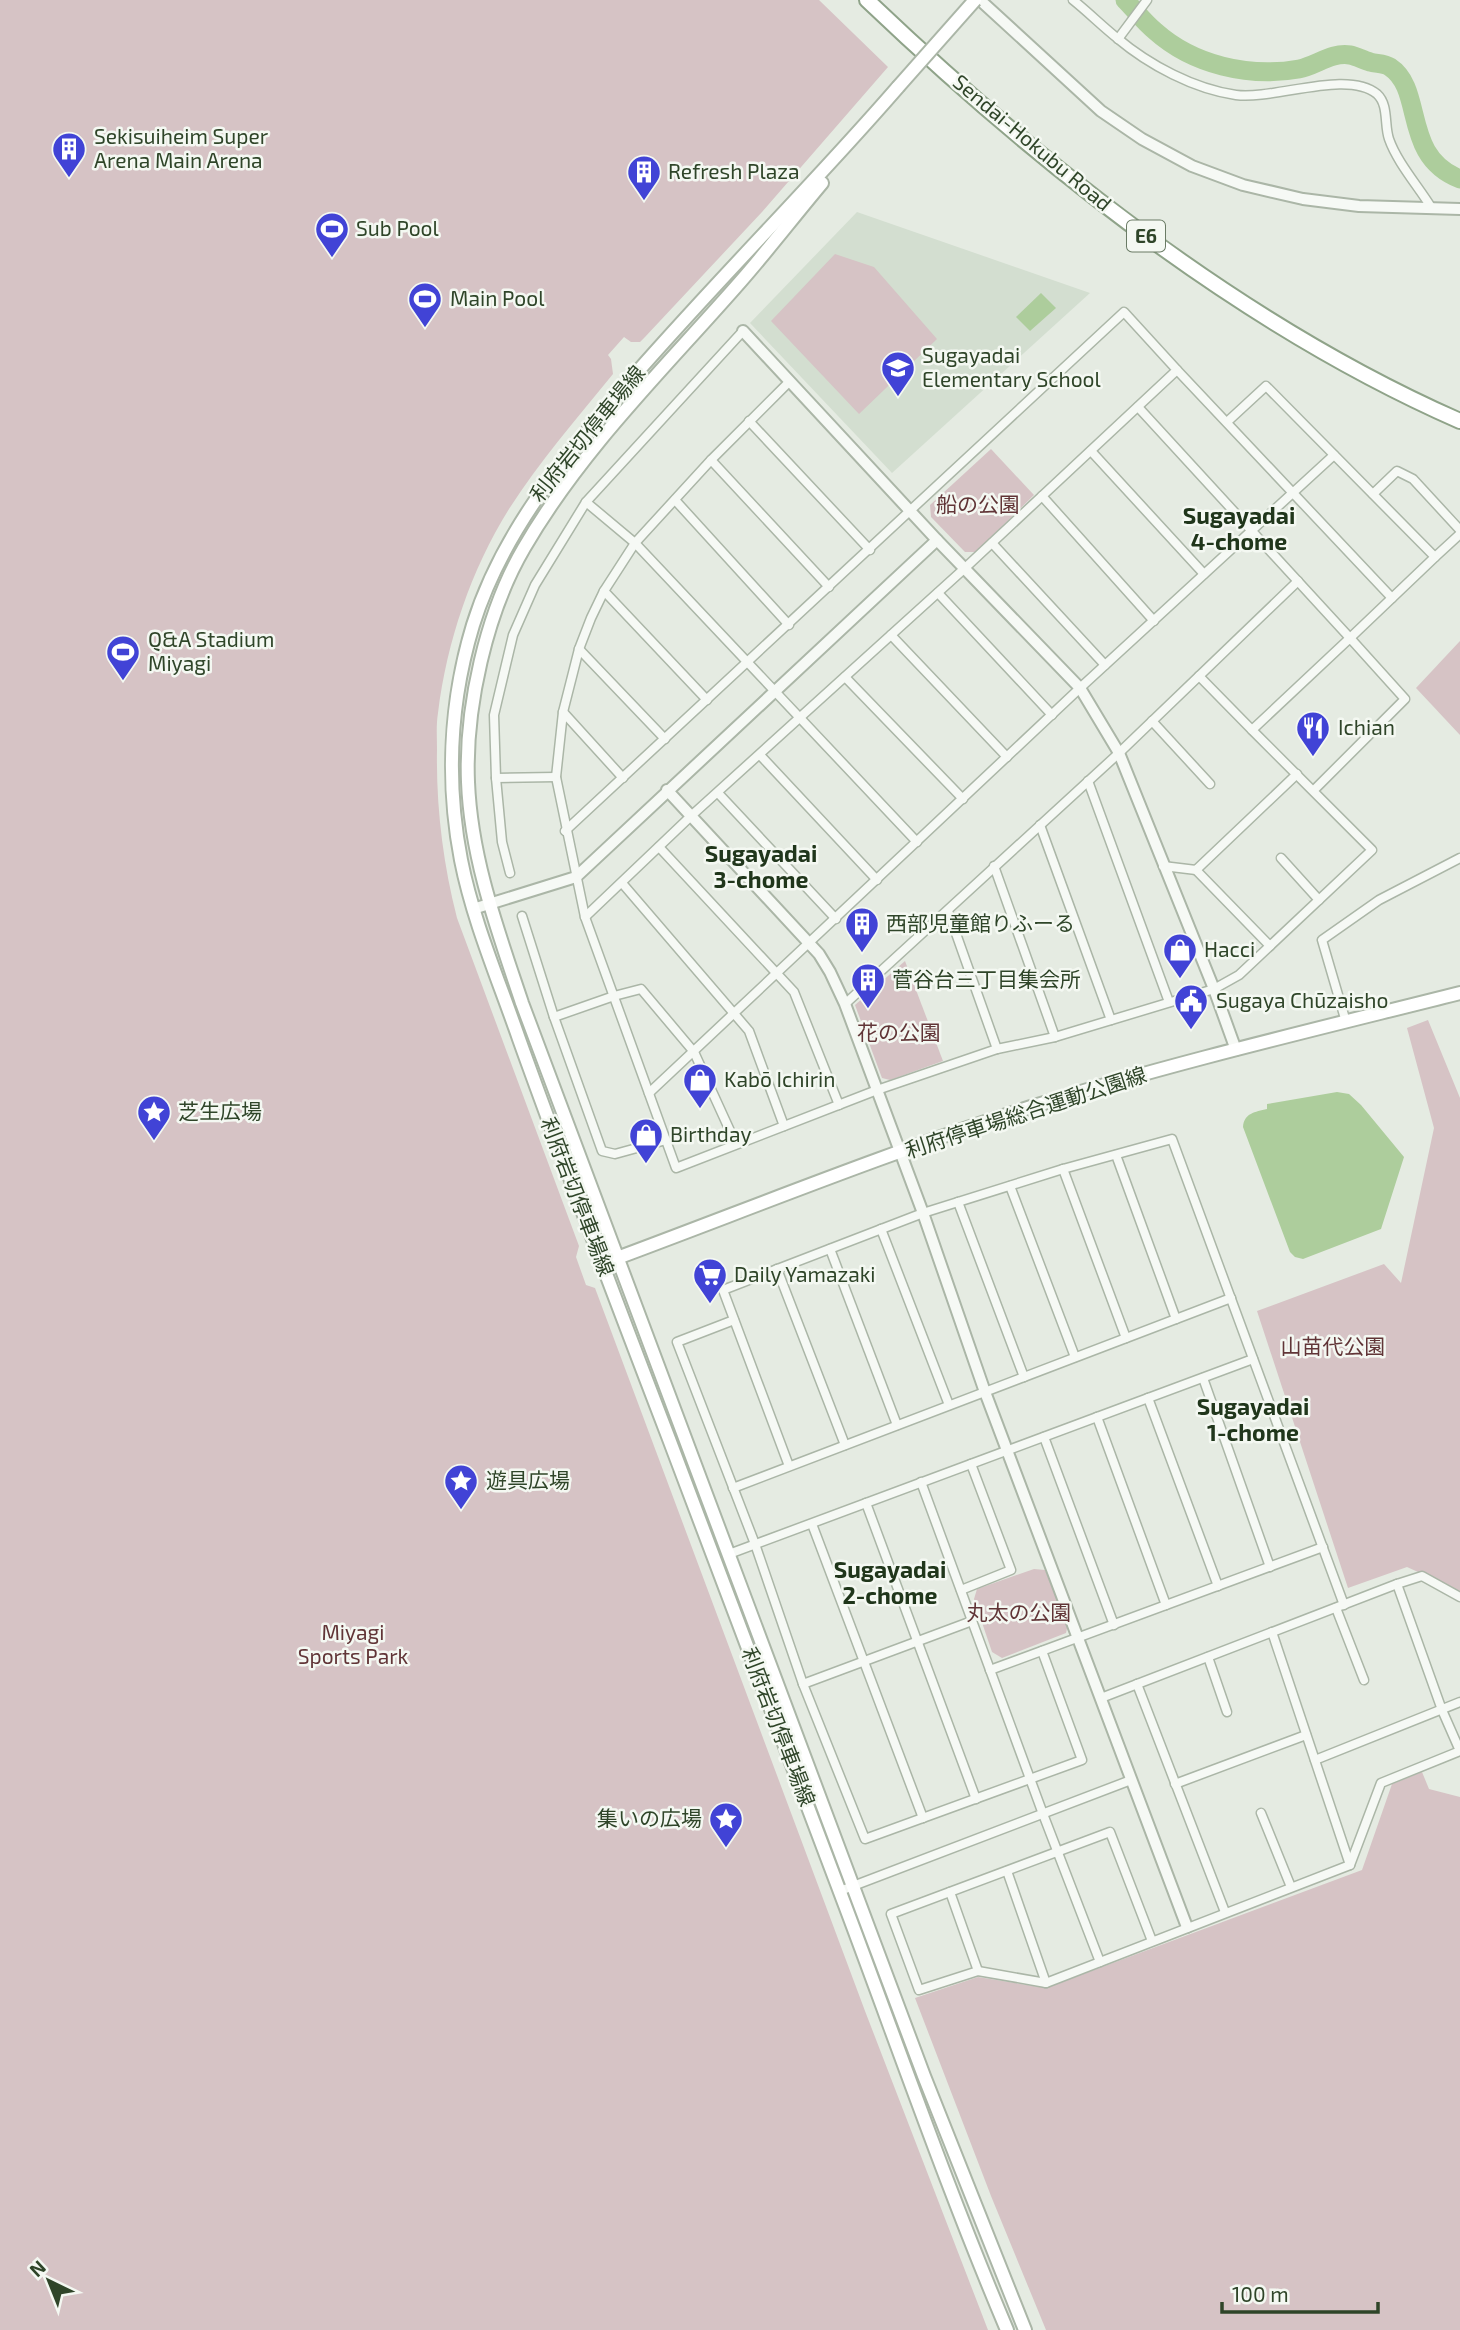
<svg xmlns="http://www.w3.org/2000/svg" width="1460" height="2330" font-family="'Exo 2','Noto Sans JP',sans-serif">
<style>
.built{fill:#d3ded0}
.green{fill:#d6c3c5}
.water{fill:#adcd9c}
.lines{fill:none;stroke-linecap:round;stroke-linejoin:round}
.river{stroke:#adcd9c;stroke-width:19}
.minor-casing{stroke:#abb6a7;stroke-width:11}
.tertiary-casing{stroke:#abb6a7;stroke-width:14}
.secondary-casing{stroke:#abb6a7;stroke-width:16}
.motorway-casing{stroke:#8fa389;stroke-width:18}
.minor{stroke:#f6f9f5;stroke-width:8}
.tertiary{stroke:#f6f9f5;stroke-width:10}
.secondary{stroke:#fff;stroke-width:12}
.motorway{stroke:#fff;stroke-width:14}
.secondary-bridge-casing{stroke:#abb6a7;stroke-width:16;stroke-linecap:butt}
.secondary-bridge{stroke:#fff;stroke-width:12}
.labels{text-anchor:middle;stroke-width:5;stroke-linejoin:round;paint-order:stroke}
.shield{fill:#f4f8f2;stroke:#6a7b65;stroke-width:2}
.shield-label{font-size:19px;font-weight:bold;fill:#2f4529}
.poi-label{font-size:21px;fill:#2f4529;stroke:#f4f8f2;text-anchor:start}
.street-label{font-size:21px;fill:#2f4529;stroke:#f4f8f2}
.park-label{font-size:21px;fill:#613537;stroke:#f4f8f2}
.neighbourhood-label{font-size:23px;font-weight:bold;fill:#20361b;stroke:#f4f8f2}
</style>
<rect width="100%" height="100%" fill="#e5ebe2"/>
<!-- built -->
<polygon class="built" points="857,212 1090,293 892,473 750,323"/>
<!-- green -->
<g class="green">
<path d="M 0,0 L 819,0 L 888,67 L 762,212 L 645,337 L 640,342 L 631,342 L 624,337 L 608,355 L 611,359 L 613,374 C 577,418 540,461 509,509 C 471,570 447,641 438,713 C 436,725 437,738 437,750 C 436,806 443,863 457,918 L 579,1246 L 576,1257 L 586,1285 L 595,1288 L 865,2011 L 988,2330 L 0,2330 Z"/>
<polygon points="835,254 874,267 937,339 859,414 771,321"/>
<polygon points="991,449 1034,495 976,552 965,552 931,517 930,505"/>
<polygon points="1460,641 1460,735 1416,688"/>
<polygon points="905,961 943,1061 890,1080 882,1078 855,1005"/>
<polygon points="1428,1020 1460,1098 1460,1591 1407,1567 1348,1588 1257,1311 1384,1264 1401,1283 1434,1128 1407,1028"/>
<polygon points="1034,1569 1045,1570 1068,1624 1066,1633 1002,1658 992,1652 974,1599 977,1589"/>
<polygon points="1422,1772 1429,1789 1460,1797 1460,2330 1046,2330 991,2196 915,1998 978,1977 1046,1988 1362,1870 1392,1784"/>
</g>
<!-- water -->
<g class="water">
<polygon points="1041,293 1056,308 1030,331 1016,317"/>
<path d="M 1337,1092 L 1349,1094 L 1361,1105 L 1404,1157 L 1381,1229 L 1303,1259 L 1295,1257 L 1290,1252 L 1243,1127 C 1244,1113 1255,1112 1267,1109 L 1267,1104 Z"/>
</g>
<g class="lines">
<!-- river -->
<path class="river" d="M 1125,0 C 1135,10 1144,22 1155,31 C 1193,65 1249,78 1299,69 C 1316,66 1331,52 1350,55 C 1356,56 1363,60 1370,62 C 1376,64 1384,63 1390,67 C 1425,90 1401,156 1460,179"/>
<!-- minor casing -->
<g class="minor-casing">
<g id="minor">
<path d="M 1073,0 C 1088,12 1102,26 1117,38 C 1149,65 1194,89 1236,95 C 1275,100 1347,69 1377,94 C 1389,105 1384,125 1389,139 C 1397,162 1418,186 1431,207"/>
<polyline points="1118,39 1147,0"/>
<polyline points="1177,370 1392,598"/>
<polyline points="790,381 711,460 635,543 604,591 591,618 579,649 563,712 556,777 585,917 676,1168 877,1090 997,1049 1055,1037 1214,989 1239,975 1372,850 1252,730 1350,638 1405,699 1314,790"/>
<polyline points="1138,407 1350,638 1435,557 1266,386 1227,422"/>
<polyline points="749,421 870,550"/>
<polyline points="1091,451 1204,574"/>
<polyline points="711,460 829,587"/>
<polyline points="1373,494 1397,471 1413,479 1460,530"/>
<polyline points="1042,496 1154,621"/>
<polyline points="675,500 789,625"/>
<polyline points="586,502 635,543 917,842"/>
<polyline points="992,543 1105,665"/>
<polyline points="1435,557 1460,534"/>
<polyline points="604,591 707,700"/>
<polyline points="938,593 1052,715"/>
<polyline points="891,635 1007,757"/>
<polyline points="579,649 665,739"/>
<polyline points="1199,676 1252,730"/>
<polyline points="845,677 963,799"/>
<polyline points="563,712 623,778"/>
<polyline points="1152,721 1210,784"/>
<polyline points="760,755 877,880"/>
<polyline points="496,778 556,777"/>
<polyline points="1088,781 1169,1002"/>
<polyline points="718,793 836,919"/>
<polyline points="1040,825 1111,1020"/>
<polyline points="565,831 1124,312 1177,370 965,568 691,816 585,917"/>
<polyline points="659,847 794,992 839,1105"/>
<polyline points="1281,858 1319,900"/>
<polyline points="994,866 1055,1037"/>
<polyline points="1163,866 1196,870 1297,774"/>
<polyline points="1196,870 1270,946"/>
<polyline points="510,873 502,842 496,778 494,715 513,635 535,585 586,502 743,331"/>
<polyline points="622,883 749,1031 784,1126"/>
<polyline points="948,911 997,1049"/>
<polyline points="522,916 554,1017 602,1151 615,1154 666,1140"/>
<polyline points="845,1004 1119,753 1298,581"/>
<polyline points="554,1017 614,996 641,989 694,1052 736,1144"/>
<polyline points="1346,1022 1322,940 1379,900 1460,858"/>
<polyline points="649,1093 1080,688 1334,455"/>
<polyline points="1116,1155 1176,1319"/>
<polyline points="1063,1169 1126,1338"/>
<polyline points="1010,1186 1075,1357"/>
<polyline points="958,1202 1024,1377"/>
<polyline points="881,1229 949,1405"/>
<polyline points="830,1249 897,1425"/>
<polyline points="777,1269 845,1445"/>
<polyline points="734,1320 677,1342 755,1544 803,1684 865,1839 1082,1760 1042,1651"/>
<polyline points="1203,1378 1270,1567"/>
<polyline points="1148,1398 1218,1586"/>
<polyline points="1097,1417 1166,1605"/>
<polyline points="1044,1437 1114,1625"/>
<polyline points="789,1466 723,1290 923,1213 1063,1169 1172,1139 1344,1605"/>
<polyline points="921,1482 1043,1814 1100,1962"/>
<polyline points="733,1488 1231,1298"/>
<polyline points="866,1503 976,1799"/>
<polyline points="812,1524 923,1818"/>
<polyline points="729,1554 1253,1359"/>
<polyline points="1397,1584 1422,1576 1460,1597"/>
<polyline points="961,1590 1011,1570 971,1464"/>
<polyline points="1336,1608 1364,1680"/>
<polyline points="1272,1632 1350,1865"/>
<polyline points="1208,1657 1227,1712"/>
<polyline points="990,1670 1323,1547"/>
<polyline points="803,1684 972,1621"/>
<polyline points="1137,1684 1225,1912"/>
<polyline points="1101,1698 1397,1584 1442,1710 1460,1751 1381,1783 1350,1865 1046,1983 978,1971 919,1990 891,1914 1110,1832 1152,1941"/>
<polyline points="1315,1760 1460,1702"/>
<polyline points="1175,1784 1306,1735"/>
<polyline points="1261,1813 1291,1887"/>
<polyline points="1007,1871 1046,1983"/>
<polyline points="840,1891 1131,1780"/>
<polyline points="950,1892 978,1971"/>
</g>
</g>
<!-- tertiary casing -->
<g class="tertiary-casing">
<g id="tertiary">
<polyline points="980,0 1101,111 1142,139 1192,166 1243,185 1303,199 1359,206 1460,209"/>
<polyline points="743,331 937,540 1080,688 1119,753 1214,989 1236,1050"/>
<polyline points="667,790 819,954 830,972 845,1004 923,1213 985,1392 1187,1927"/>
<polyline points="473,909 576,877 937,540"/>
</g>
</g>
<!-- secondary casing -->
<g class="secondary-casing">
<g id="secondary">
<path d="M 898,87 C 808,191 709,288 619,393 C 560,464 501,535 473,625 C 450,701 446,782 461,860 C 473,921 499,981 519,1039 C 567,1173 618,1306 669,1439 C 728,1595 787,1752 846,1908 C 899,2049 948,2191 1007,2330"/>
<path d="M 822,183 C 795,215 769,249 741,281 C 666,367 582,448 524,548 C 486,613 465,708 468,782 C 471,859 498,931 522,1003 L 924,2076 L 1025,2330"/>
<path d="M 609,1261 C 749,1209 889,1152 1031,1107 C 1172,1063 1317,1029 1460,993"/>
</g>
</g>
<!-- motorway casing -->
<g class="motorway-casing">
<path id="motorway" d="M 867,0 C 1039,164 1241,325 1460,421"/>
</g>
<!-- minor -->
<use href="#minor" class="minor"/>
<!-- tertiary -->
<use href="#tertiary" class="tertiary"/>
<!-- secondary -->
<use href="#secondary" class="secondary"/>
<!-- motorway -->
<use href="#motorway" class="motorway"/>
<!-- secondary-bridge casing -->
<g class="secondary-bridge-casing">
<polyline id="secondary-bridge" points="898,87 975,0"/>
</g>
<!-- secondary-bridge -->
<use href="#secondary-bridge" class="secondary-bridge"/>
</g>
<!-- icons -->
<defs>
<g id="building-pin" transform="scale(1.75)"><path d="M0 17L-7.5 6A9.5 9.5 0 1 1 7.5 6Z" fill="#4143d6" stroke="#f4f8f2"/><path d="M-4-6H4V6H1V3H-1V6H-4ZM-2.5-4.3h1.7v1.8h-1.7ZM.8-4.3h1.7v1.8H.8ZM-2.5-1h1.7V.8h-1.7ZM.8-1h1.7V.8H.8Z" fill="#fff"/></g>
<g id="stadium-pin" transform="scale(1.75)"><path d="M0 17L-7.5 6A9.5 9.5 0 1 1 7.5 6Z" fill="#4143d6" stroke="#f4f8f2"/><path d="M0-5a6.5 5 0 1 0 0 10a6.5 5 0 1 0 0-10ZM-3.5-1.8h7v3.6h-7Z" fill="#fff"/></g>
<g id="school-pin" transform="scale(1.75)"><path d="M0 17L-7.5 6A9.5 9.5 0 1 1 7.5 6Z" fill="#4143d6" stroke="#f4f8f2"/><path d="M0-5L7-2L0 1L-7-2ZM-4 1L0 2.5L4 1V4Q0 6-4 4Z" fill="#fff"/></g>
<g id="restaurant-pin" transform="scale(1.75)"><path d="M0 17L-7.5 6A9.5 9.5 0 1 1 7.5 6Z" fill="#4143d6" stroke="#f4f8f2"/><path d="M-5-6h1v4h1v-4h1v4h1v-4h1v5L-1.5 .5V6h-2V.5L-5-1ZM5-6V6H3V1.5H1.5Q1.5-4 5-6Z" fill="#fff"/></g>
<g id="shop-pin" transform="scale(1.75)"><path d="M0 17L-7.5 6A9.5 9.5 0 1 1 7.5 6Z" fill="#4143d6" stroke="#f4f8f2"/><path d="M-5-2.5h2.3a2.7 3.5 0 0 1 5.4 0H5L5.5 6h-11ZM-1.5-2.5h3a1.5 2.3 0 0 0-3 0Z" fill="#fff"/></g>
<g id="civic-pin" transform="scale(1.75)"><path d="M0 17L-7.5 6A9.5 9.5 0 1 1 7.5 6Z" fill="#4143d6" stroke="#f4f8f2"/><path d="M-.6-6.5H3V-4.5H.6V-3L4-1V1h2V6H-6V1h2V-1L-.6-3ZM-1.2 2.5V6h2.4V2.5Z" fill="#fff"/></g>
<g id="sight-pin" transform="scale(1.75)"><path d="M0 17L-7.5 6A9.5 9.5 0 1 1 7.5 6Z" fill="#4143d6" stroke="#f4f8f2"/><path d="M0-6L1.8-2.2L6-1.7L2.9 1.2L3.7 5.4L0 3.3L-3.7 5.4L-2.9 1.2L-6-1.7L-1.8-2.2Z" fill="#fff"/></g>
<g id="supermarket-pin" transform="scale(1.75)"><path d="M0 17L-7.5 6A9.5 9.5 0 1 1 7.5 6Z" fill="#4143d6" stroke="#f4f8f2"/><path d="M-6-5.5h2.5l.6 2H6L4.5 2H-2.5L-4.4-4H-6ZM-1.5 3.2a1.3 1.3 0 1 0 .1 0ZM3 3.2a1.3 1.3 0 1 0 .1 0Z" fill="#fff"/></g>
</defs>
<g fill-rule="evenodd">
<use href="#building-pin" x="69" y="149"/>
<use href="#building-pin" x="644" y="172"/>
<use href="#stadium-pin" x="332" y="229"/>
<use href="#stadium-pin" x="425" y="299"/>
<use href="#school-pin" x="898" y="368"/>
<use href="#stadium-pin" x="123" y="652"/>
<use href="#restaurant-pin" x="1313" y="728"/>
<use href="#building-pin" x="862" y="924"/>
<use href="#shop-pin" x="1180" y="950"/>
<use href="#building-pin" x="868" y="980"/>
<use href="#civic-pin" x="1191" y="1001"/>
<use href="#shop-pin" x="700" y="1080"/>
<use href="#sight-pin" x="154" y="1112"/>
<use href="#shop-pin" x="646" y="1135"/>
<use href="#supermarket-pin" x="710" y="1275"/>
<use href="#sight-pin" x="461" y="1481"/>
<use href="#sight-pin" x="726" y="1819"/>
</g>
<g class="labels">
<!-- shield labels -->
<rect class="shield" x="1127" y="220.5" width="38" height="31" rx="5"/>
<g class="shield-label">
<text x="1146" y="243">E6</text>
</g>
<!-- poi labels -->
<g class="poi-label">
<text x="94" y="144">Sekisuiheim Super<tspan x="94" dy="24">Arena Main Arena</tspan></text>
<text x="668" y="179">Refresh Plaza</text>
<text x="356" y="236">Sub Pool</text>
<text x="450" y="306">Main Pool</text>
<text x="922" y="363">Sugayadai<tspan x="922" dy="24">Elementary School</tspan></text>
<text x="148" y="647">Q&amp;A Stadium<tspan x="148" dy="24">Miyagi</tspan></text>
<text x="1338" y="735">Ichian</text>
<text x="886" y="931">西部児童館りふーる</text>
<text x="1204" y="957">Hacci</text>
<text x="892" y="987">菅谷台三丁目集会所</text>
<text x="1216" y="1008">Sugaya Chūzaisho</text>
<text x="724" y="1087">Kabō Ichirin</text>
<text x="178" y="1119">芝生広場</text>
<text x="670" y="1142">Birthday</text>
<text x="734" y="1282">Daily Yamazaki</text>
<text x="486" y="1488">遊具広場</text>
<text x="702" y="1826" text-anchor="end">集いの広場</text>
</g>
<!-- street labels -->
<g class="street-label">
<text transform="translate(1032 143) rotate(40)" y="7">Sendai-Hokubu Road</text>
<text transform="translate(588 434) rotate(-51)" y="7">利府岩切停車場線</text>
<text transform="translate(1026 1113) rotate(-18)" y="7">利府停車場総合運動公園線</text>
<text transform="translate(577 1197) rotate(69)" y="7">利府岩切停車場線</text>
<text transform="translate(778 1727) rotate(69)" y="7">利府岩切停車場線</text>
</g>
<!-- park labels -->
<g class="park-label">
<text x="978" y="512">船の公園</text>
<text x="899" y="1040">花の公園</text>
<text x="1333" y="1354">山苗代公園</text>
<text x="1019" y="1620">丸太の公園</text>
<text x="353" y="1640">Miyagi<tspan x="353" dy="24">Sports Park</tspan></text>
</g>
<!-- neighbourhood labels -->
<g class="neighbourhood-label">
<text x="1239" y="524">Sugayadai<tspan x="1239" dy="26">4-chome</tspan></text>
<text x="761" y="862">Sugayadai<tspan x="761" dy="26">3-chome</tspan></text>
<text x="1253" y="1415">Sugayadai<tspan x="1253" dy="26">1-chome</tspan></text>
<text x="890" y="1578">Sugayadai<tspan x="890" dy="26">2-chome</tspan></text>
</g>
</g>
<!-- north arrow -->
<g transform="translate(49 2281) rotate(317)" stroke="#f4f8f2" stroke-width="5" paint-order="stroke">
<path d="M0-5L12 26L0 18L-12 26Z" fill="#2f4529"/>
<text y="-10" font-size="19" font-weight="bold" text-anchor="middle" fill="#2f4529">N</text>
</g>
<!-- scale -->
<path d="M1222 2302v10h156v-10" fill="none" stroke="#2f4529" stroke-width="3.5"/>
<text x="1232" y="2302" font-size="21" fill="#2f4529" stroke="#f4f8f2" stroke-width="5" paint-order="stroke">100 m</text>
</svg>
